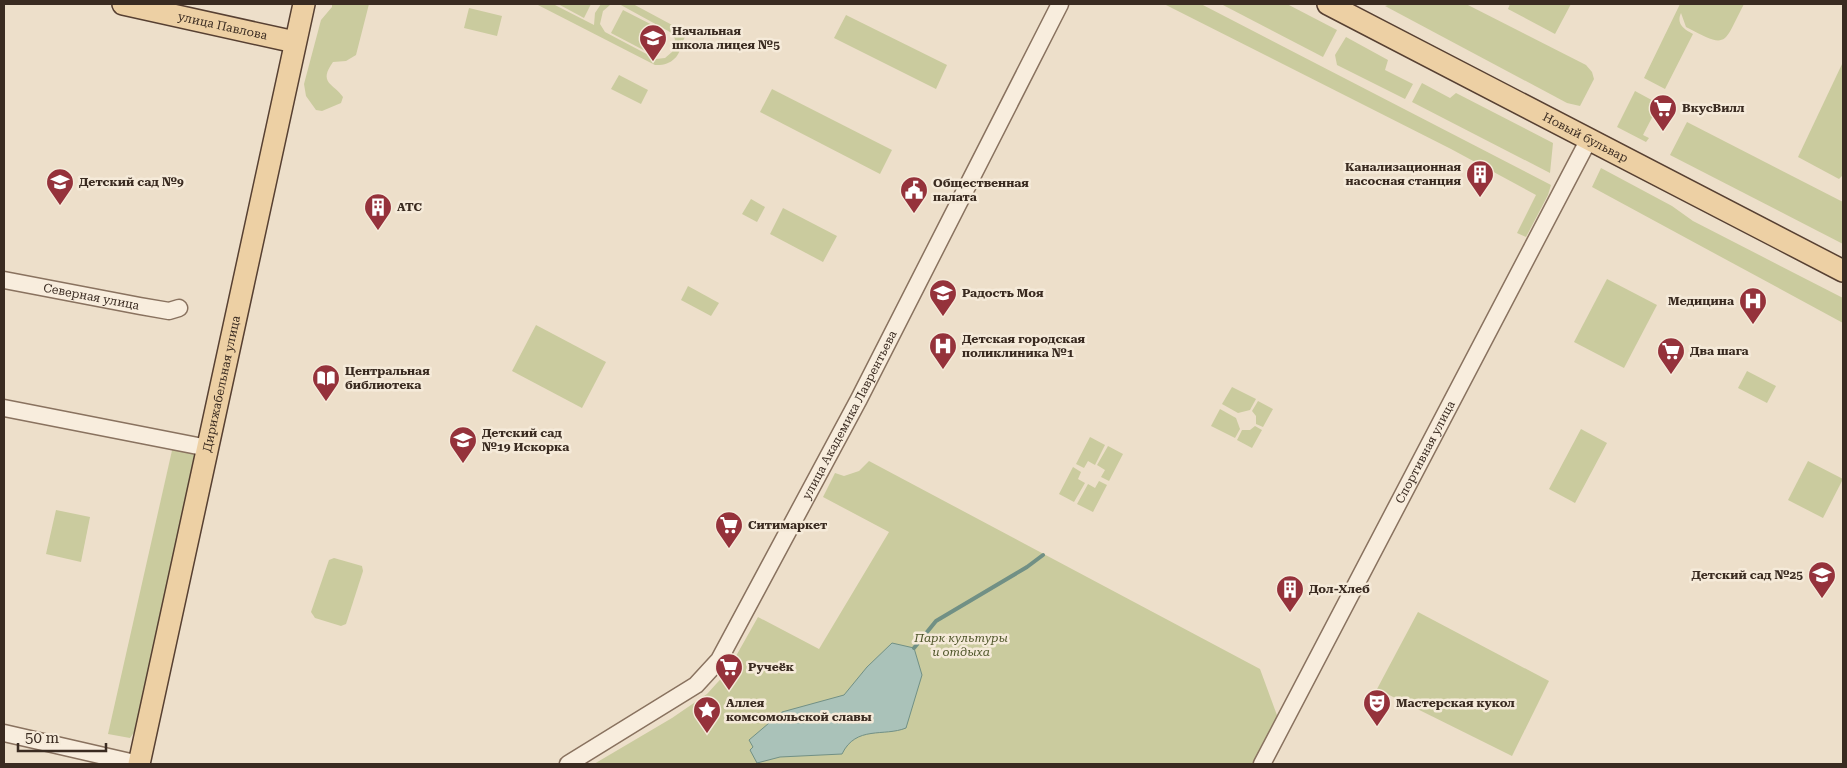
<svg xmlns="http://www.w3.org/2000/svg" width="1847" height="768" font-family="'Roboto Serif',serif">
<style>
.green{fill:#cacb9e;fill-rule:evenodd}
.water{fill:#aac2b9;stroke:#719085}
.lines{fill:none;stroke-linecap:round;stroke-linejoin:round}
.stream{stroke:#719085;stroke-width:4}
.minor-casing{stroke:#89725f;stroke-width:19}
.major-casing{stroke:#574032;stroke-width:24}
.minor{stroke:#f8eddd;stroke-width:16}
.major{stroke:#edd0a4;stroke-width:21}
.labels{text-anchor:middle;stroke-width:5;stroke-linejoin:round;paint-order:stroke}
.street-label{font-size:12px;fill:#3a2b21;stroke:#f5ead9}
.poi-label{font-size:12px;font-weight:bold;fill:#3a2b21;stroke:#f5ead9;text-anchor:start}
.park-label{font-size:12px;font-style:italic;fill:#4e5529;stroke:#f5ead9}
</style>
<rect width="100%" height="100%" fill="#eddfca"/>
<!-- green -->
<g class="green">
<path d="M 332,4 L 369,4 L 356,55 L 346,61 L 333,62 C 318,83 333,83 343,97 L 341,103 L 322,111 L 316,110 L 306,96 L 304,84 L 321,20 L 332,7 Z"/>
<path d="M 536,4 L 553,4 L 594,25 L 595,13 L 601,4 L 633,4 L 687,33 L 683,41 L 681,40 C 682,57 670,66 655,65 ZM 619,4 L 670,32 L 675,39 L 672,52 L 665,58 L 656,59 L 605,32 L 600,24 L 603,11 L 610,5 Z"/>
<polygon points="558,4 591,4 584,18"/>
<polygon points="1164,4 1201,4 1551,185 1548,195 1526,237 1517,233 1536,195 1451,149"/>
<polygon points="1221,4 1287,4 1337,30 1323,57"/>
<polygon points="1391,4 1466,4 1586,65 1592,72 1594,79 1580,106 1567,103 1385,6"/>
<polygon points="1510,4 1571,4 1555,34 1508,9"/>
<path d="M 1680,4 L 1744,4 C 1723,44 1729,50 1686,27 L 1681,13 C 1676,24 1684,29 1693,34 L 1665,89 L 1644,78 Z"/>
<polygon points="469,8 502,16 497,36 464,28"/>
<polygon points="623,10 664,31 651,54 611,33"/>
<polygon points="846,15 947,65 936,89 834,38"/>
<polygon points="1346,37 1388,60 1385,70 1413,84 1405,99 1337,65 1335,55"/>
<polygon points="1843,62 1843,175 1839,179 1798,157"/>
<polygon points="619,75 648,90 641,104 611,89"/>
<polygon points="1422,83 1450,98 1456,93 1553,143 1550,173 1412,102"/>
<polygon points="772,89 892,150 880,174 760,112"/>
<polygon points="1635,91 1659,104 1643,135 1649,138 1646,142 1617,127"/>
<polygon points="1687,122 1843,202 1843,244 1670,155"/>
<polygon points="1601,168 1672,206 1693,221 1843,298 1843,323 1592,187"/>
<polygon points="751,199 765,207 757,222 742,214"/>
<polygon points="783,208 837,236 823,262 770,234"/>
<polygon points="1607,279 1657,305 1624,368 1574,342"/>
<polygon points="688,286 719,303 711,316 681,300"/>
<polygon points="536,325 606,362 582,408 512,371"/>
<polygon points="1747,371 1776,386 1767,403 1738,388"/>
<polygon points="1232,387 1256,399 1250,410 1238,413 1222,404"/>
<polygon points="1258,401 1273,409 1263,427 1256,424 1256,416 1252,411"/>
<polygon points="1220,409 1236,418 1240,429 1235,438 1211,426"/>
<polygon points="1255,426 1262,430 1252,448 1237,440 1242,430 1250,430"/>
<polygon points="1581,429 1607,443 1575,503 1549,489"/>
<polygon points="1090,437 1105,445 1095,465 1088,461 1084,468 1076,464"/>
<polygon points="173,446 191,450 197,455 135,731 130,738 108,734"/>
<polygon points="1108,446 1123,454 1109,481 1101,477 1105,470 1097,465"/>
<polygon points="869,461 1260,669 1278,718 1254,764 594,764 672,718 707,694 727,672 758,617 819,649 889,532 823,497 835,473 844,476 859,471"/>
<polygon points="1808,461 1843,479 1823,518 1788,500"/>
<polygon points="1073,467 1081,472 1078,479 1085,483 1074,502 1059,494"/>
<polygon points="1099,481 1107,485 1093,512 1077,504 1088,484 1095,488"/>
<polygon points="56,510 90,517 81,562 46,554"/>
<polygon points="334,558 362,566 363,571 346,624 341,626 315,618 311,612 329,560"/>
<polygon points="1418,612 1549,681 1512,756 1377,689"/>
</g>
<!-- water -->
<path class="water" d="M 892,643 L 914,648 L 922,675 L 906,728 C 884,737 856,725 842,754 L 780,757 L 757,763 L 750,750 L 753,747 L 749,740 L 782,712 L 844,695 L 867,667 Z"/>
<g class="lines">
<!-- stream -->
<polyline class="stream" points="914,648 936,621 1027,567 1043,555"/>
<!-- minor casing -->
<g class="minor-casing">
<g id="minor">
<path id="s1" d="M 4,280 L 140,306 L 169,311 L 179,308"/>
<polyline points="4,408 208,448"/>
<polyline points="4,733 139,764"/>
<path id="s2" d="M 568,764 L 696,685 L 719,660 L 859,399 L 1060,4"/>
<path id="s3" d="M 1262,764 L 1589,139"/>
</g>
</g>
<!-- major casing -->
<g class="major-casing">
<g id="major">
<path id="s4" d="M 123,4 L 295,42"/>
<path id="s5" d="M 1328,4 L 1843,271"/>
<path id="s6" d="M 139,764 L 304,4"/>
</g>
</g>
<!-- minor -->
<use href="#minor" class="minor"/>
<!-- major -->
<use href="#major" class="major"/>
</g>
<!-- icons -->
<defs>
<g id="school-pin" transform="scale(1.4375)"><path d="M0 17L-7.5 6A9.5 9.5 0 1 1 7.5 6Z" fill="#95323b" stroke="#f5ead9"/><path d="M0-5L7-2L0 1L-7-2ZM-4 1L0 2.5L4 1V4Q0 6-4 4Z" fill="#fff"/></g>
<g id="supermarket-pin" transform="scale(1.4375)"><path d="M0 17L-7.5 6A9.5 9.5 0 1 1 7.5 6Z" fill="#95323b" stroke="#f5ead9"/><path d="M-6-5.5h2.5l.6 2H6L4.5 2H-2.5L-4.4-4H-6ZM-1.5 3.2a1.3 1.3 0 1 0 .1 0ZM3 3.2a1.3 1.3 0 1 0 .1 0Z" fill="#fff"/></g>
<g id="building-pin" transform="scale(1.4375)"><path d="M0 17L-7.5 6A9.5 9.5 0 1 1 7.5 6Z" fill="#95323b" stroke="#f5ead9"/><path d="M-4-6H4V6H1V3H-1V6H-4ZM-2.5-4.3h1.7v1.8h-1.7ZM.8-4.3h1.7v1.8H.8ZM-2.5-1h1.7V.8h-1.7ZM.8-1h1.7V.8H.8Z" fill="#fff"/></g>
<g id="civic-pin" transform="scale(1.4375)"><path d="M0 17L-7.5 6A9.5 9.5 0 1 1 7.5 6Z" fill="#95323b" stroke="#f5ead9"/><path d="M-.6-6.5H3V-4.5H.6V-3L4-1V1h2V6H-6V1h2V-1L-.6-3ZM-1.2 2.5V6h2.4V2.5Z" fill="#fff"/></g>
<g id="hospital-pin" transform="scale(1.4375)"><path d="M0 17L-7.5 6A9.5 9.5 0 1 1 7.5 6Z" fill="#95323b" stroke="#f5ead9"/><path d="M-5-5h3v3.5h4V-5h3V5h-3V1.5h-4V5h-3Z" fill="#fff"/></g>
<g id="library-pin" transform="scale(1.4375)"><path d="M0 17L-7.5 6A9.5 9.5 0 1 1 7.5 6Z" fill="#95323b" stroke="#f5ead9"/><path d="M-6-4Q-3-5.5-.7-3.5V5Q-3 3-6 4ZM6-4Q3-5.5 .7-3.5V5Q3 3 6 4Z" fill="#fff"/></g>
<g id="theatre-pin" transform="scale(1.4375)"><path d="M0 17L-7.5 6A9.5 9.5 0 1 1 7.5 6Z" fill="#95323b" stroke="#f5ead9"/><path d="M-5-5.5Q0-4 5-5.5V0Q5 5 0 6Q-5 5-5 0ZM-3.3-2.5H-1v1.5H-3.3ZM1-2.5H3.3v1.5H1ZM-2.8 1Q0 5.5 2.8 1Z" fill="#fff"/></g>
<g id="sight-pin" transform="scale(1.4375)"><path d="M0 17L-7.5 6A9.5 9.5 0 1 1 7.5 6Z" fill="#95323b" stroke="#f5ead9"/><path d="M0-6L1.8-2.2L6-1.7L2.9 1.2L3.7 5.4L0 3.3L-3.7 5.4L-2.9 1.2L-6-1.7L-1.8-2.2Z" fill="#fff"/></g>
</defs>
<g fill-rule="evenodd">
<use href="#school-pin" x="653" y="38"/>
<use href="#supermarket-pin" x="1663" y="108"/>
<use href="#building-pin" x="1480" y="174"/>
<use href="#school-pin" x="60" y="182"/>
<use href="#civic-pin" x="914" y="190"/>
<use href="#building-pin" x="378" y="207"/>
<use href="#school-pin" x="943" y="293"/>
<use href="#hospital-pin" x="1753" y="301"/>
<use href="#hospital-pin" x="943" y="346"/>
<use href="#supermarket-pin" x="1671" y="351"/>
<use href="#library-pin" x="326" y="378"/>
<use href="#school-pin" x="463" y="440"/>
<use href="#supermarket-pin" x="729" y="525"/>
<use href="#school-pin" x="1822" y="575"/>
<use href="#building-pin" x="1290" y="589"/>
<use href="#supermarket-pin" x="729" y="667"/>
<use href="#theatre-pin" x="1377" y="703"/>
<use href="#sight-pin" x="707" y="710"/>
</g>
<g class="labels">
<!-- street labels -->
<g class="street-label">
<text dy="4" stroke="none"><textPath href="#s4" startOffset="102">улица Павлова</textPath></text>
<text dy="4" stroke="none"><textPath href="#s5" startOffset="290">Новый бульвар</textPath></text>
<text dy="4" stroke="none"><textPath href="#s1" startOffset="89">Северная улица</textPath></text>
<text dy="4" stroke="none"><textPath href="#s6" startOffset="389">Дирижабельная улица</textPath></text>
<text dy="4" stroke="none"><textPath href="#s2" startOffset="462">улица Академика Лаврентьева</textPath></text>
<text dy="4" stroke="none"><textPath href="#s3" startOffset="352">Спортивная улица</textPath></text>
</g>
<!-- poi labels -->
<g class="poi-label">
<text x="672" y="35">Начальная<tspan x="672" dy="14">школа лицея №5</tspan></text>
<text x="1682" y="112">ВкусВилл</text>
<text x="1461" y="171" text-anchor="end">Канализационная<tspan x="1461" dy="14">насосная станция</tspan></text>
<text x="79" y="186">Детский сад №9</text>
<text x="933" y="187">Общественная<tspan x="933" dy="14">палата</tspan></text>
<text x="397" y="211">АТС</text>
<text x="962" y="297">Радость Моя</text>
<text x="1734" y="305" text-anchor="end">Медицина</text>
<text x="962" y="343">Детская городская<tspan x="962" dy="14">поликлиника №1</tspan></text>
<text x="1690" y="355">Два шага</text>
<text x="345" y="375">Центральная<tspan x="345" dy="14">библиотека</tspan></text>
<text x="482" y="437">Детский сад<tspan x="482" dy="14">№19 Искорка</tspan></text>
<text x="748" y="529">Ситимаркет</text>
<text x="1803" y="579" text-anchor="end">Детский сад №25</text>
<text x="1309" y="593">Дол-Хлеб</text>
<text x="748" y="671">Ручеёк</text>
<text x="726" y="707">Аллея<tspan x="726" dy="14">комсомольской славы</tspan></text>
<text x="1396" y="707">Мастерская кукол</text>
</g>
<!-- park labels -->
<g class="park-label">
<text x="961" y="642">Парк культуры<tspan x="961" dy="14">и отдыха</tspan></text>
</g>
</g>
<!-- border -->
<rect width="1847" height="768" fill="none" stroke="#3a2b21" stroke-width="10"/>
<!-- scale -->
<path d="M18 743v8h88v-8" fill="none" stroke="#3a2b21" stroke-width="2.5"/>
<text x="25" y="743" font-size="15" fill="#3a2b21" stroke="#f5ead9" stroke-width="4" paint-order="stroke">50 m</text>
</svg>
